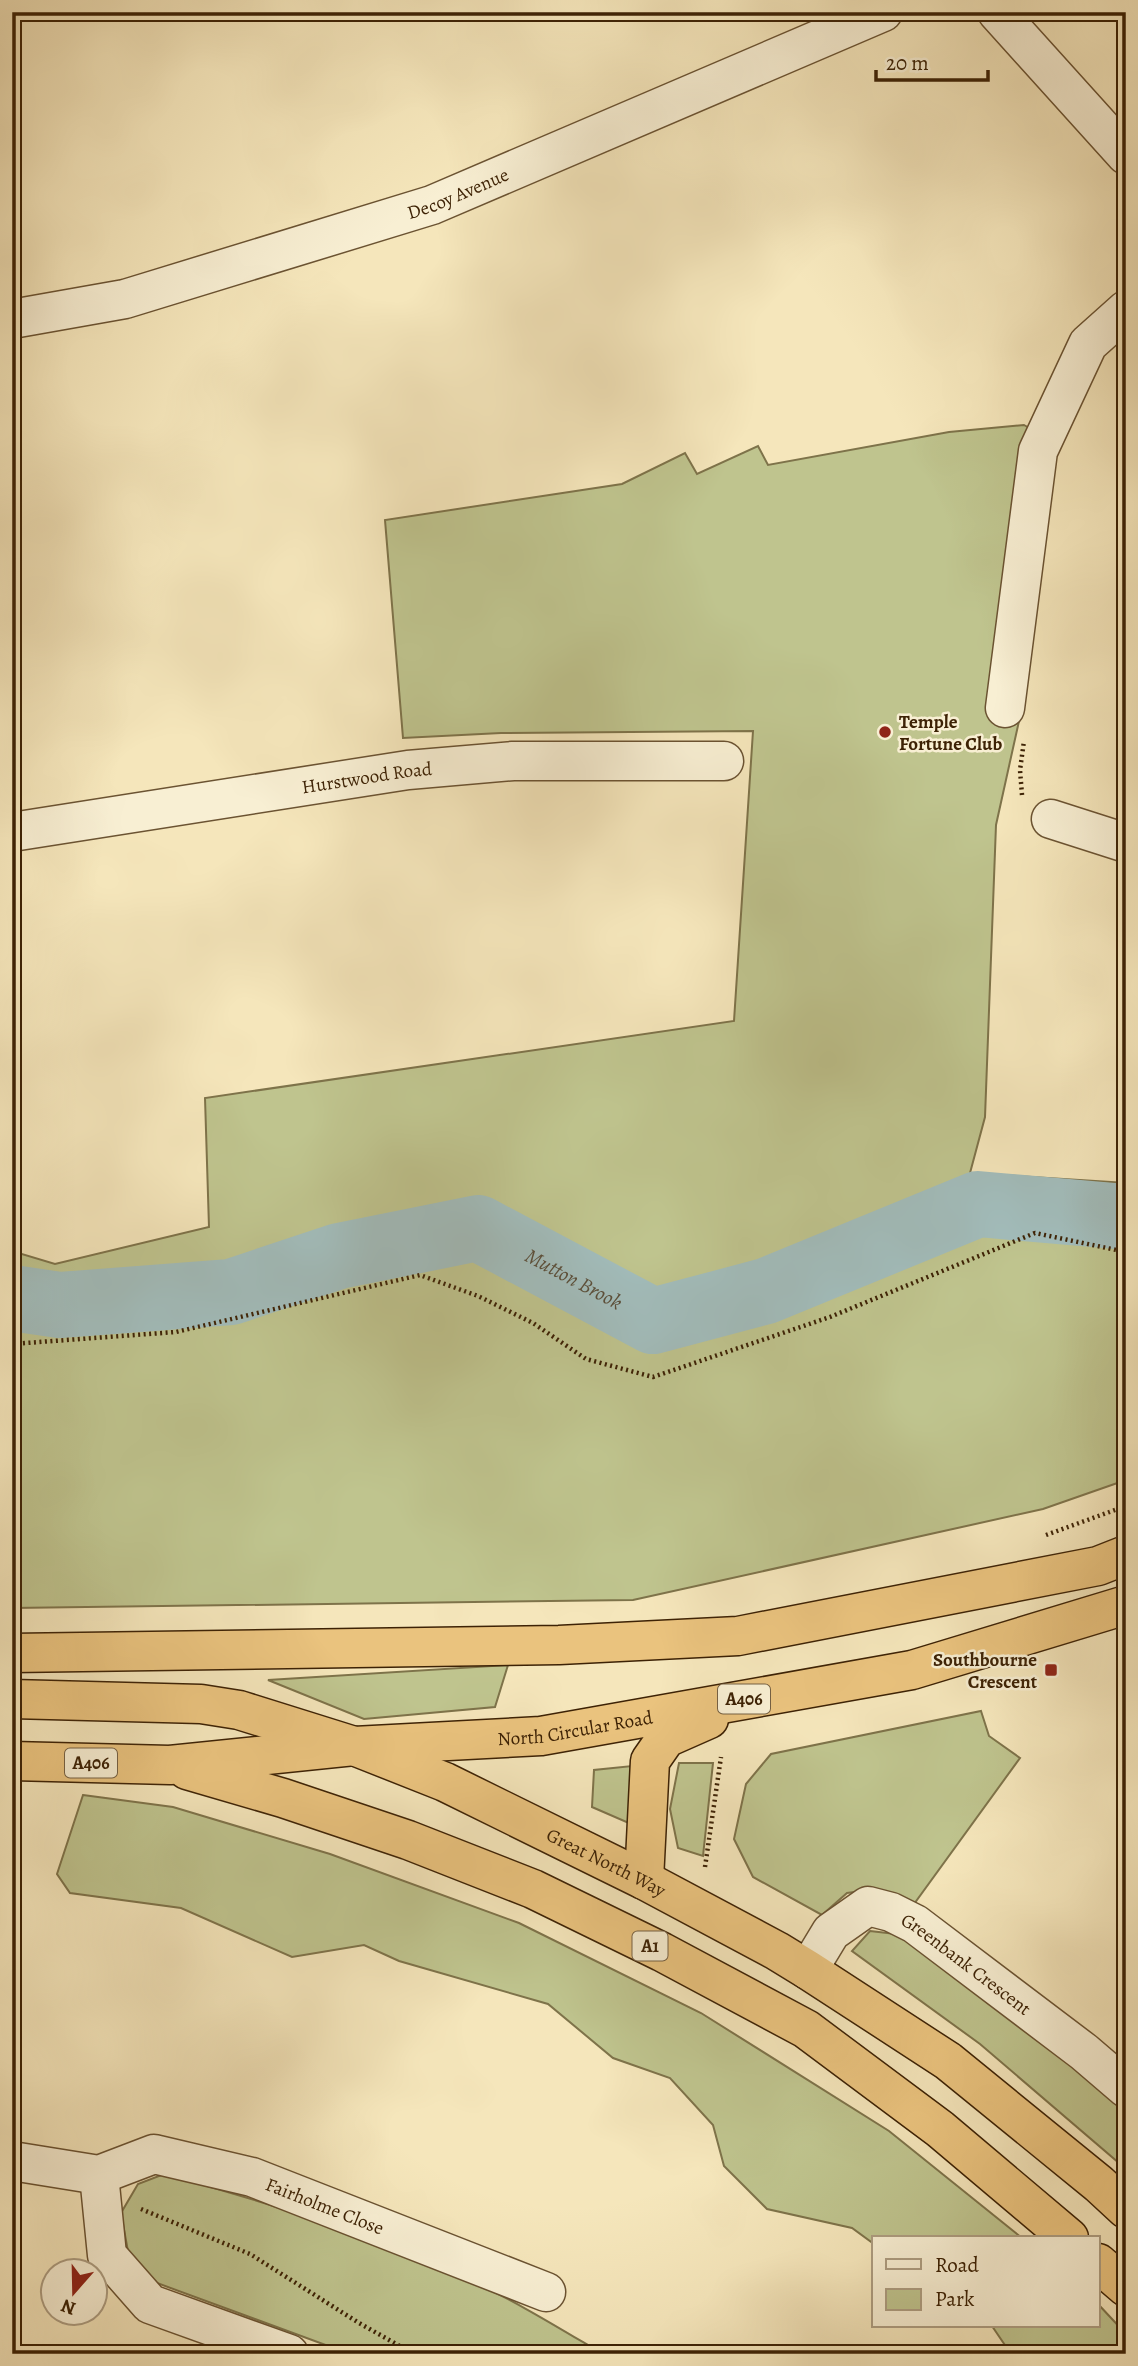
<svg xmlns="http://www.w3.org/2000/svg" width="1138" height="2366" font-family="Alegreya,serif">
<style>
.green{fill:#bfc48e;stroke:#7e734a;stroke-width:2}
.lines{fill:none;stroke-linecap:round;stroke-linejoin:round}
.river{stroke:#a2bdbc;stroke-width:66}
.minor-casing{stroke:#6b5332;stroke-width:41}
.highway-casing{stroke:#3d2205;stroke-width:41}
.path{stroke:#3d2205;stroke-width:4.5;stroke-dasharray:2 3.5;stroke-linecap:butt}
.minor{stroke:#f8efd3;stroke-width:38}
.highway{stroke:#eac37e;stroke-width:38}
.poi-dot{fill:#8f2418;stroke:#f8efd3;stroke-width:2.5}
.labels{text-anchor:middle;stroke-width:5;stroke-linejoin:round;paint-order:stroke}
.shield{fill:#f8efd3;stroke:#756043;stroke-width:2}
.shield-label{font-size:18px;font-weight:bold;fill:#3d2205}
.street-label{font-size:19px;fill:#3d2205;stroke:#f8efd3}
.poi-label{font-size:19px;font-weight:bold;fill:#3d2205;stroke:#f8efd3;text-anchor:start}
.water-label{font-size:21px;font-style:italic;fill:#5b503c;stroke:#f8efd3}
</style>
<rect width="100%" height="100%" fill="#f5e6bb"/>
<filter id="stains"><feTurbulence type="fractalNoise" baseFrequency=".00286" numOctaves="4"/><feColorMatrix values="0 0 0 0 .2 0 0 0 0 .09 0 0 0 0 .02 0 0 0 .5 -.17"/></filter>
<radialGradient id="worn" r=".72"><stop offset=".6" stop-color="#630" stop-opacity="0"/><stop offset="1" stop-color="#630" stop-opacity=".3"/></radialGradient>
<!-- green -->
<g class="green">
<polygon points="1024,425 1058,444 1019,721 996,825 985,1117 970,1173 1126,1183 1126,1480 1043,1509 633,1600 12,1608 12,1251 55,1264 209,1227 205,1098 734,1021 753,731 501,733 403,738 385,520 622,484 685,453 697,474 758,446 768,465 949,432"/>
<polygon points="508,1665 495,1707 364,1719 268,1680"/>
<polygon points="981,1711 989,1736 1020,1758 914,1904 877,1889 847,1893 822,1915 753,1877 734,1839 746,1784 771,1754"/>
<polygon points="679,1763 713,1763 703,1856 678,1848 670,1809"/>
<polygon points="632,1766 631,1824 592,1807 594,1770"/>
<polygon points="83,1795 173,1807 330,1854 519,1923 701,2013 889,2131 1022,2238 874,2238 874,2244 852,2228 767,2209 724,2166 713,2125 670,2078 613,2058 548,2004 399,1961 364,1945 292,1957 181,1908 70,1893 57,1874"/>
<polygon points="870,1931 913,1936 1076,2067 1126,2111 1126,2169 980,2044 852,1951"/>
<path d="M 164,2174 C 268,2202 369,2235 467,2279 C 514,2300 559,2328 603,2354 L 350,2354 L 157,2283 L 129,2257 L 121,2213 L 138,2184 Z"/>
<polygon points="1098,2304 1126,2334 1126,2354 1011,2354 992,2326 1098,2326"/>
</g>
<g class="lines">
<!-- river -->
<path class="river" id="s1" d="M 12,1298 L 60,1305 L 231,1292 L 339,1256 L 478,1228 L 653,1321 L 766,1291 L 978,1204 L 1126,1217"/>
<!-- minor casing -->
<g class="minor-casing">
<g id="minor">
<polyline points="997,12 1126,155"/>
<path id="s2" d="M 12,319 L 125,299 L 432,205 L 883,12"/>
<polyline points="1005,708 1038,451 1088,344 1126,310"/>
<polyline points="1051,819 1126,843"/>
<path id="s3" d="M 12,832 L 408,770 L 513,761 L 724,761"/>
<path id="s4" d="M 808,1970 L 831,1932 L 868,1906 L 891,1912 L 915,1924 L 1084,2052 L 1126,2088"/>
<path id="s5" d="M 12,2161 L 99,2175 L 154,2154 L 252,2177 L 546,2292"/>
<polyline points="99,2175 107,2255 150,2304 289,2354"/>
</g>
</g>
<!-- highway casing -->
<g class="highway-casing">
<g id="highway">
<polyline points="12,1653 559,1645 738,1636 1098,1566 1126,1555"/>
<path id="s6" d="M 12,1699 L 201,1704 L 239,1710 L 354,1746 L 445,1782 L 644,1880 L 777,1951 L 808,1970 L 948,2061 L 1099,2184 L 1126,2209"/>
<path id="s7" d="M 12,1761 L 170,1765 L 354,1746 L 541,1736 L 912,1670 L 1126,1605"/>
<polyline points="187,1770 283,1798 408,1840 533,1889 662,1952 806,2029 940,2129 1069,2238"/>
<polyline points="644,1880 650,1761 666,1738 709,1719"/>
<polyline points="1098,2263 1126,2287"/>
</g>
</g>
<!-- path -->
<g class="path">
<polyline points="1022,795 1020,770 1024,741"/>
<polyline points="12,1344 176,1332 420,1275 478,1296 533,1323 586,1359 653,1377 830,1317 1035,1233 1126,1252"/>
<polyline points="1046,1535 1126,1506"/>
<polyline points="705,1867 721,1757"/>
<polyline points="141,2209 250,2254 359,2323 414,2354"/>
</g>
<!-- minor -->
<use href="#minor" class="minor"/>
<!-- highway -->
<use href="#highway" class="highway"/>
</g>
<!-- markers -->
<g class="poi-dot">
<circle cx="885" cy="732" r="7"/>
<rect x="1044" y="1663" width="14" height="14" rx="3.5"/>
</g>
<g class="labels">
<!-- shield labels -->
<g class="shield">
<rect x="718" y="1684.5" width="52" height="29" rx="5"/>
<rect x="65" y="1748.5" width="52" height="29" rx="5"/>
<rect x="632.5" y="1931.5" width="35" height="29" rx="5"/>
</g>
<g class="shield-label">
<text x="744" y="1705">A406</text>
<text x="91" y="1769">A406</text>
<text x="650" y="1952">A1</text>
</g>
<!-- street labels -->
<g class="street-label">
<text dy="7" stroke="none"><textPath href="#s2" startOffset="464">Decoy Avenue</textPath></text>
<text dy="7" stroke="none"><textPath href="#s3" startOffset="359">Hurstwood Road</textPath></text>
<text dy="7" stroke="none"><textPath href="#s7" startOffset="565">North Circular Road</textPath></text>
<text dy="7" stroke="none"><textPath href="#s6" startOffset="626">Great North Way</textPath></text>
<text dy="7" stroke="none"><textPath href="#s4" startOffset="205">Greenbank Crescent</textPath></text>
<text dy="7" stroke="none"><textPath href="#s5" startOffset="326">Fairholme Close</textPath></text>
</g>
<!-- poi labels -->
<g class="poi-label">
<text x="899" y="728">Temple<tspan x="899" dy="22">Fortune Club</tspan></text>
<text x="1037" y="1666" text-anchor="end">Southbourne<tspan x="1037" dy="22">Crescent</tspan></text>
</g>
<!-- water labels -->
<g class="water-label">
<text dy="7" stroke="none"><textPath href="#s1" startOffset="584">Mutton Brook</textPath></text>
</g>
</g>
<!-- margin -->
<rect width="1138" height="2366" fill="none" stroke="#f5e6bb" stroke-width="42"/>
<rect x="14" y="14" width="1110" height="2338" fill="none" stroke="#3d2205" stroke-width="3.5"/>
<rect x="21" y="21" width="1096" height="2324" fill="none" stroke="#3d2205" stroke-width="2"/>
<!-- legend -->
<rect x="872" y="2236" width="228" height="91" fill="#f8efd3" stroke="#ad9d81" stroke-width="2"/>
<rect x="886" y="2259" width="35" height="10" fill="#f8efd3" stroke="#ad9d81" stroke-width="2"/>
<text x="935" y="2272" font-size="21" fill="#3d2205">Road</text>
<rect x="886" y="2289" width="35" height="21" fill="#bfc48e" stroke="#ad9d81" stroke-width="2"/>
<text x="935" y="2306" font-size="21" fill="#3d2205">Park</text>
<!-- north arrow -->
<g transform="translate(74 2292) rotate(200)"><circle r="33" fill="#f8efd3" stroke="#ad9d81" stroke-width="2"/>
<path d="M0-5L12 26L0 18L-12 26Z" fill="#8f2418"/>
<text y="-10" font-size="19" font-weight="bold" text-anchor="middle" fill="#3d2205">N</text>
</g>
<!-- scale -->
<path d="M876 70v10h112v-10" fill="none" stroke="#3d2205" stroke-width="3.5"/>
<text x="886" y="70" font-size="21" fill="#3d2205" stroke="#f8efd3" stroke-width="5" paint-order="stroke">20 m</text>
<rect width="100%" height="100%" filter="url(#stains)"/>
<rect width="100%" height="100%" fill="url(#worn)"/>
</svg>
